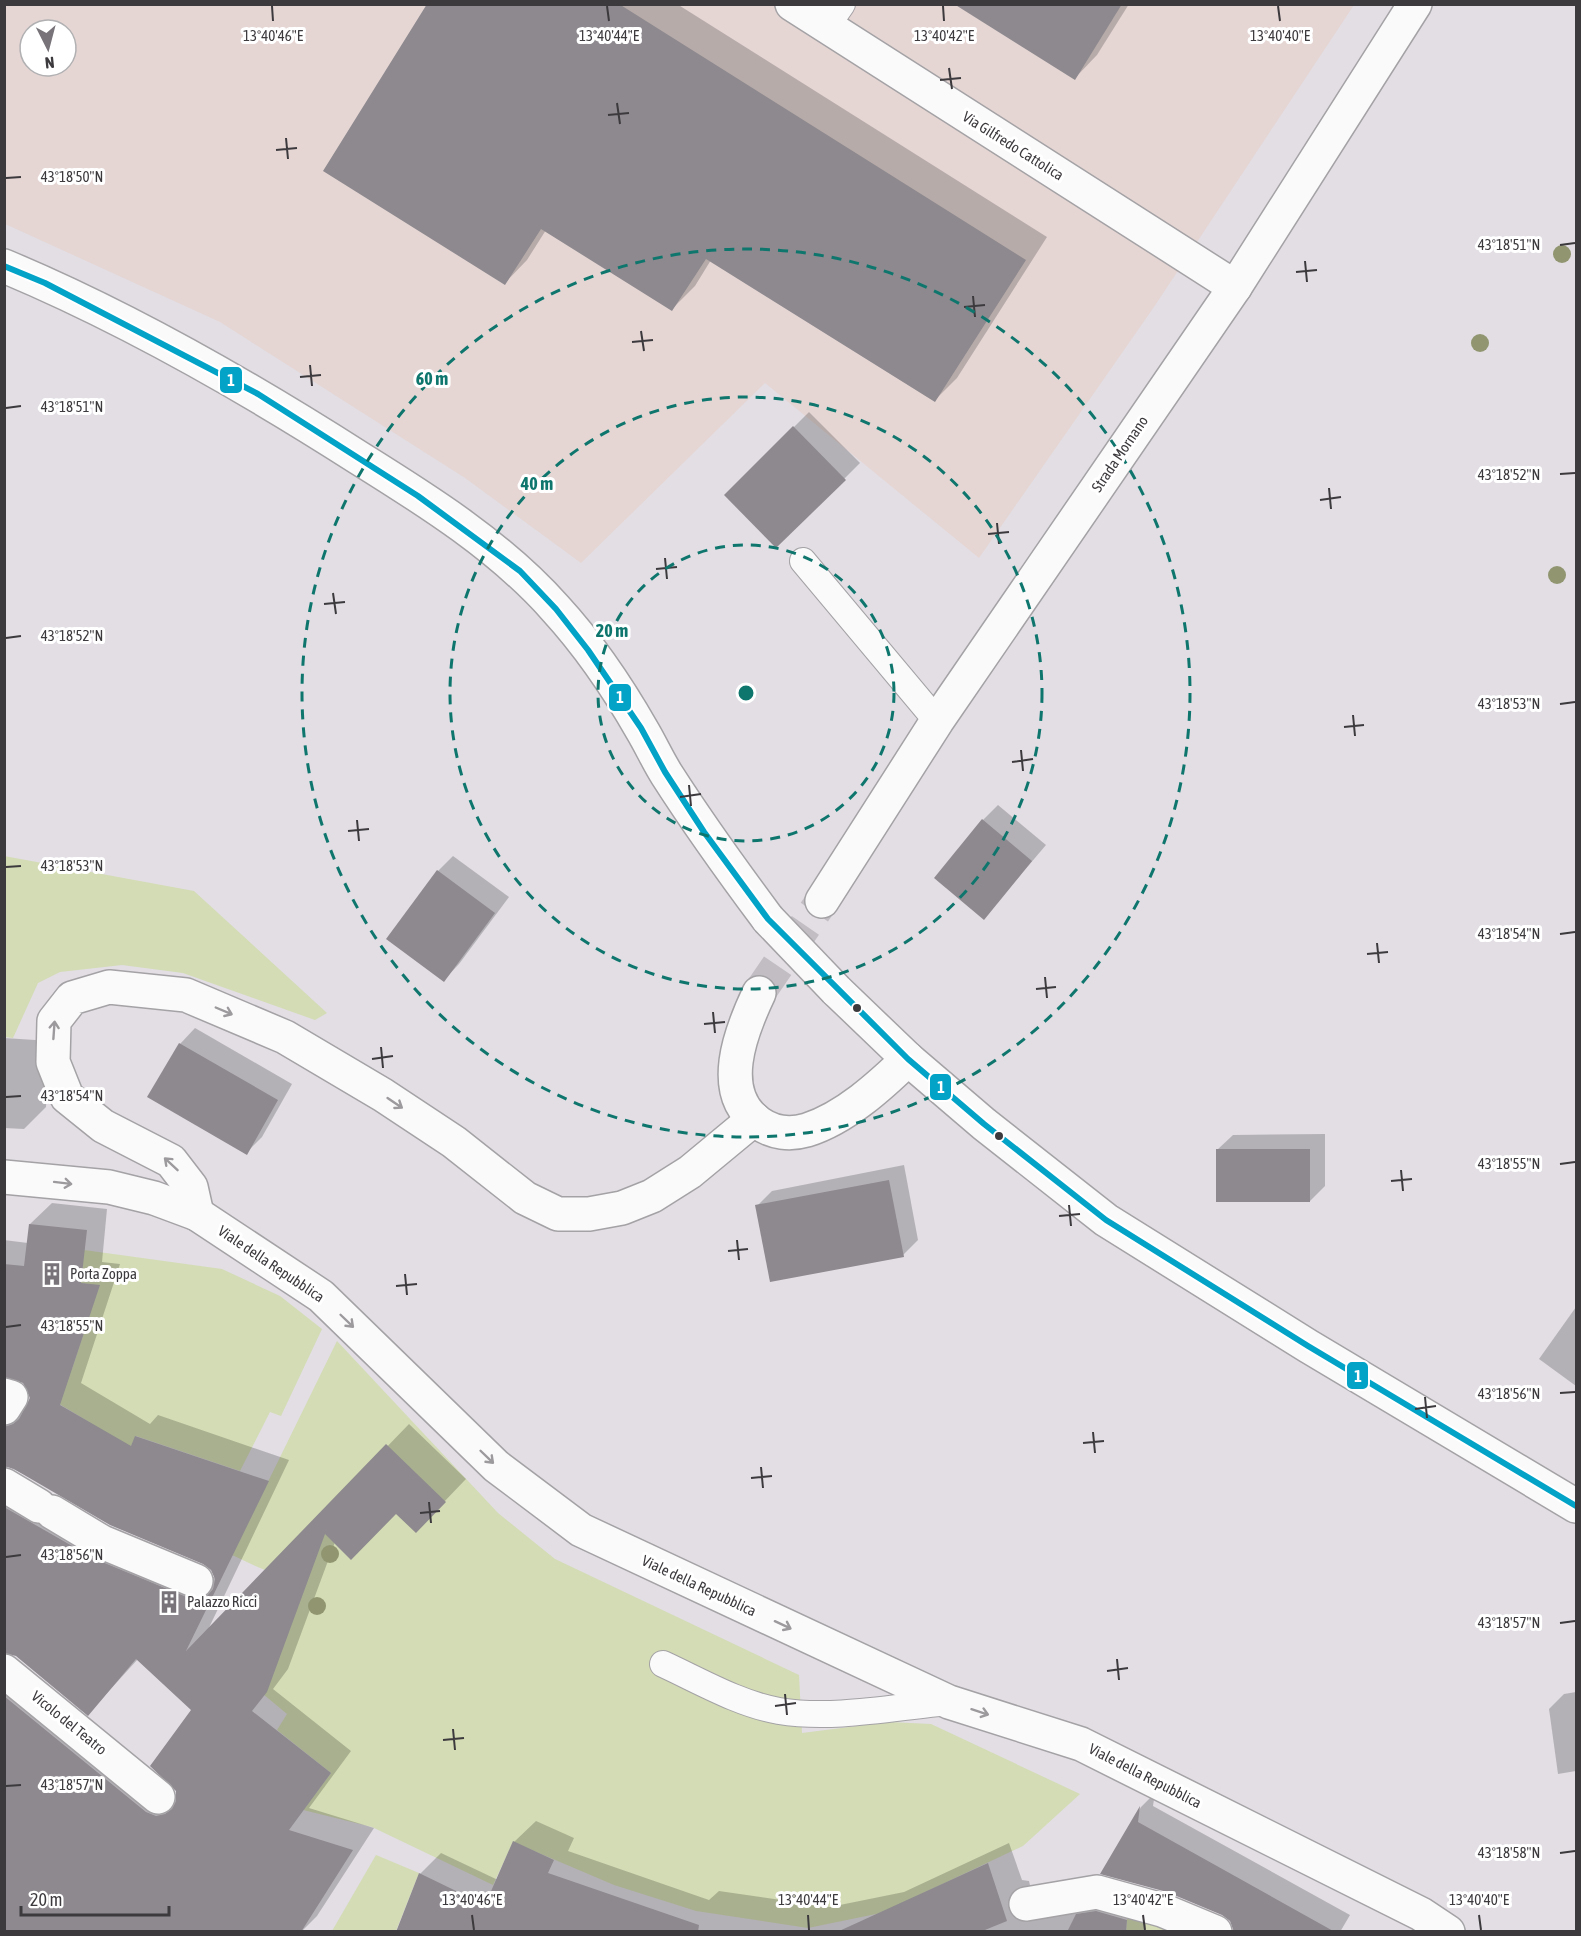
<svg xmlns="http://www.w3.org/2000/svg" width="1581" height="1936" font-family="'Asap Condensed',sans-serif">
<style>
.industrial{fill:#e5d6d4;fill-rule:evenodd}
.green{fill:#d3dcb4}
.shadow{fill:#0003;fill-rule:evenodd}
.building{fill:#8d898e}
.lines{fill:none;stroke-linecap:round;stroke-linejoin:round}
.secondary-tunnel{stroke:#c1bdc3;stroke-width:33;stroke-dasharray:33 16;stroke-linecap:butt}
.lane-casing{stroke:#a4a2a5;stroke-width:28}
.street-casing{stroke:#a4a2a5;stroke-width:36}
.secondary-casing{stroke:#a4a2a5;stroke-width:36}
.lane{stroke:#fbfafb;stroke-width:26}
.street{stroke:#fbfafb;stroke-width:33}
.secondary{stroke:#fbfafb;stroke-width:33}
.secondary-bridge-casing{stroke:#a4a2a5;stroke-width:36;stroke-linecap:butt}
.secondary-bridge{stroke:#fbfafb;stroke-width:33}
.bus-1-casing{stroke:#fff;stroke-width:10}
.bus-1{stroke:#03a3c7;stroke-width:6}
.tree{fill:#919671}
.oneway{stroke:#9c9a9c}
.ticks{fill:none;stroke:#3d3a3e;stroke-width:2}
.ring{fill:none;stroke:#0f766e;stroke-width:3;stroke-dasharray:10 8}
.bus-dot{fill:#3d3a3e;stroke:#fff;stroke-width:2}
.labels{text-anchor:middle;stroke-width:6;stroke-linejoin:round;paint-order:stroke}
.street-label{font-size:15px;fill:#3d3a3e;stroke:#fff}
.poi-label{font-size:15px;fill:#3d3a3e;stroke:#fff;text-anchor:start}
.ticks-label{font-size:15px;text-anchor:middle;fill:#3d3a3e;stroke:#fff;stroke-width:6;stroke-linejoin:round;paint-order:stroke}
.centre{fill:#0f766e;stroke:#fff;stroke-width:3}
.ring-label{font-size:18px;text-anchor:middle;font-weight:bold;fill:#0f766e;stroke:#fff;stroke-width:6;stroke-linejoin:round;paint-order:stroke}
.line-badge{stroke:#fff;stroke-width:2}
.badge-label{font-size:16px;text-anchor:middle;font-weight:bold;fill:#fff}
</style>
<rect width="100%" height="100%" fill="#e2dee4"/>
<!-- industrial -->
<path class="industrial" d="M 5,5 L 1354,5 L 1154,307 L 979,558 L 765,383 L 581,563 L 465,478 L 220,322 L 5,224 ZM 30,30 L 66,30 L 66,66 L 30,66 Z"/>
<!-- green -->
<g class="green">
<polygon points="4,856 194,891 327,1013 315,1020 183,973 122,965 60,972 38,983 13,1038 5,1037"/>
<polygon points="84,1250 222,1269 280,1296 322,1329 281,1416 270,1412 240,1471 136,1436 125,1458 79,1439 89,1422 43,1394 50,1367 72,1369 99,1286 81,1283"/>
<polygon points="337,1341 498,1513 555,1559 799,1675 802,1733 889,1722 931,1724 1080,1794 1023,1846 881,1913 808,1928 696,1911 614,1885 513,1842 493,1885 372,1827 303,1810 331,1773 277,1730 287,1714 257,1689 306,1585 260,1568 232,1555"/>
<polygon points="376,1855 419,1873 396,1931 332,1931"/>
<polygon points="1128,1909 1191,1932 1126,1932"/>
</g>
<!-- shadow -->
<g class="shadow">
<polygon points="428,4 677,4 1047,237 957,378 935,400 711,260 695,286 672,309 546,230 527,260 505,283"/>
<polygon points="957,4 1129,4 1097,55 1075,78"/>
<polygon points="809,412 860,463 777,546 726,495"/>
<polygon points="998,805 1046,845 984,918 983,820"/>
<polygon points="453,856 509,897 459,964 444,980 388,939 438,871"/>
<polygon points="195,1028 292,1084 262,1137 246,1153 180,1044"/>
<polygon points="4,1038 51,1041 46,1107 24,1129 4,1128"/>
<polygon points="1325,1134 1325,1186 1310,1201 1217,1150 1233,1135"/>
<polygon points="904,1165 918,1240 903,1255 757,1206 772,1191"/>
<path d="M 52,1203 L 107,1209 L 102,1262 L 120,1264 L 81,1383 L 150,1424 L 158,1415 L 289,1460 L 206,1634 L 409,1424 L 466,1479 L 416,1531 L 396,1512 L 335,1542 L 288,1669 L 273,1689 L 351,1751 L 309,1808 L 374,1828 L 317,1916 L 301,1932 L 4,1932 L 4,1240 L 28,1243 L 30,1224 ZM 7,1375 L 24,1382 L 30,1390 L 29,1405 L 25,1406 L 9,1395 ZM 7,1466 L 204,1562 L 212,1569 L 216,1578 L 117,1538 L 9,1473 ZM 7,1651 L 16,1655 L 88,1714 L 138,1659 L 193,1710 L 177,1795 L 168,1790 L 8,1656 Z"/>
<polygon points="1576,1307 1576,1386 1539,1359"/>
<polygon points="1576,1692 1576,1771 1558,1774 1549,1709 1564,1694"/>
<polygon points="1155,1793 1153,1806 1350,1915 1340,1932 1235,1932 1231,1920 1223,1913 1170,1891 1102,1873 1141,1807"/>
<polygon points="536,1821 574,1838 568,1851 709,1900 719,1891 830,1907 904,1892 1009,1843 1022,1880 1029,1881 1032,1894 1148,1899 1145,1932 398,1932 420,1874 441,1853 498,1880 514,1842"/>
</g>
<!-- building -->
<g class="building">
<polygon points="427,4 619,4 1026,260 935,402 706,259 672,311 541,229 505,285 323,171"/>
<polygon points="954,4 1122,4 1075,80"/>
<polygon points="793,426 846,480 776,548 724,495"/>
<polygon points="982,819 1032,861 984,920 934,878"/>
<polygon points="437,870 495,913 444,982 386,939"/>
<polygon points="179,1043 278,1100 247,1155 147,1097"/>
<rect x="1216" y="1149" width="94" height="53"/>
<polygon points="889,1180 904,1257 770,1282 755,1205"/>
<polygon points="29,1224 87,1230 81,1283 100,1285 60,1405 131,1446 135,1436 269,1481 186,1651 386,1444 446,1502 416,1533 396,1514 351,1560 325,1534 267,1692 252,1711 331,1773 289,1830 353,1850 301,1932 4,1932 4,1696 146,1812 156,1816 165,1814 172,1809 176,1801 176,1791 150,1766 191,1710 136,1659 88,1716 16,1656 4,1653 4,1507 95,1559 189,1598 198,1600 207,1596 213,1589 215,1579 211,1570 203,1564 110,1525 14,1469 4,1466 4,1427 13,1424 19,1419 30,1398 23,1383 4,1377 4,1264 24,1266"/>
<polygon points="1140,1806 1138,1822 1335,1932 1234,1932 1230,1921 1222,1915 1167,1892 1100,1874"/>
<polygon points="513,1841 554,1860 548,1873 699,1925 698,1932 396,1932 419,1873 485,1905"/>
<polygon points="988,1863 1007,1921 980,1932 837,1932"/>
<polygon points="1096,1911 1127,1920 1126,1932 1067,1932 1076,1914"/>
</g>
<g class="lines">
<!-- secondary-tunnel -->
<polyline class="secondary-tunnel" points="759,993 822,901"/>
<!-- lane casing -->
<g class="lane-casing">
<g id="lane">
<polyline points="826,27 842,4"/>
<polyline points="803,561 937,721"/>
<path d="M 663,1664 C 700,1681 739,1704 779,1711 C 834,1720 894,1707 949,1702"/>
</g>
</g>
<!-- street casing -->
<g class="street-casing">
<g id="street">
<polyline points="792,4 1235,287"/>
<polyline points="4,1177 109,1187 154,1198 197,1214 321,1296 496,1466 581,1530 949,1702 1081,1744 1421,1914 1448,1932"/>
<polyline points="197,1214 191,1187 171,1161 103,1126 67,1097 53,1062 54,1021 72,998 109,987 186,995 285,1037 383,1095 454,1142 525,1198 558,1214 589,1214 622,1208 652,1196 690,1172 754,1119"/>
<polyline points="4,1395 11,1397 4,1408"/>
<polyline points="4,1485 39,1506"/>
<polyline points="52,1512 102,1542 196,1581"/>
<polyline points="4,1671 158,1797"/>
<polyline points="1026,1904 1097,1892 1162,1910 1215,1932"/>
</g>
</g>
<!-- secondary casing -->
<g class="secondary-casing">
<g id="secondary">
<path d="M 4,266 C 126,317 248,387 359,458 C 428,501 501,547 555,608 C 588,644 618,688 642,730 C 651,745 658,761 667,775 C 699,825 733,872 768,919"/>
<polyline points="822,901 937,721 1235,287 1415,4"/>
<polyline points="836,990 908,1059 984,1124 1106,1220 1308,1346 1576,1506"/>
<path d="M 759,993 C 741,1031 716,1093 759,1123 C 773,1133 790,1135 807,1130 C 845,1118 880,1086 908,1059"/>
</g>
</g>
<!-- lane -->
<use href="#lane" class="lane"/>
<!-- street -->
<use href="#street" class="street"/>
<!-- secondary -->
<use href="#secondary" class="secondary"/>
<!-- secondary-bridge casing -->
<g class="secondary-bridge-casing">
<polyline id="secondary-bridge" points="768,919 836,990"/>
</g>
<!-- secondary-bridge -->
<use href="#secondary-bridge" class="secondary-bridge"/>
<!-- bus-1 casing -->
<g class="bus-1-casing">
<polyline id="bus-1" points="4,266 45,283 258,394 418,496 520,571 556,609 588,650 641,728 665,772 704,832 768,919 908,1059 984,1124 1106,1220 1308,1346 1576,1506"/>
</g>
<!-- bus-1 -->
<use href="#bus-1" class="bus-1"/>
</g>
<!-- trees -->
<g class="tree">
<circle cx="1562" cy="254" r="9"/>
<circle cx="1480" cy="343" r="9"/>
<circle cx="1557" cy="575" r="9"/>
<circle cx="330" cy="1554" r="9"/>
<circle cx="317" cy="1606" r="9"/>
</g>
<!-- one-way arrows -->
<defs><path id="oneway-shaft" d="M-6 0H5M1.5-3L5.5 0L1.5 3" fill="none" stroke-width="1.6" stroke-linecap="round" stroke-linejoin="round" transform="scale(1.5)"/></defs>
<g class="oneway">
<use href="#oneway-shaft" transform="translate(224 1011) rotate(23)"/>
<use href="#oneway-shaft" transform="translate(54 1030) rotate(-86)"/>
<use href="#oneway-shaft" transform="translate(395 1103) rotate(34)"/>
<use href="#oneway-shaft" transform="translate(171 1164) rotate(-137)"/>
<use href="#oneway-shaft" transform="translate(63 1183) rotate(7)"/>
<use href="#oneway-shaft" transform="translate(347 1321) rotate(44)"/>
<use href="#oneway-shaft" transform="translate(487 1457) rotate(44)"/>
<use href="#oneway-shaft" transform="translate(783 1625) rotate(25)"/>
<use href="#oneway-shaft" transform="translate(980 1712) rotate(18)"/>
</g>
<!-- ticks -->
<path class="ticks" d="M 272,6 L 273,21M 607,6 L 609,21M 943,6 L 944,21M 1278,6 L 1280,21M 949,68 L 952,89M 940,80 L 961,78M 617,103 L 620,124M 608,115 L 629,113M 286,138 L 288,159M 276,150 L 297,148M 6,178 L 21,177M 1560,245 L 1575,243M 1305,261 L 1307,282M 1296,272 L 1317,270M 973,296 L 975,317M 964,307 L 985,305M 641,331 L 644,351M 632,342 L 653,340M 310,365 L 312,386M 300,377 L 321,375M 6,408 L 21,406M 1560,474 L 1575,473M 1329,488 L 1331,509M 1320,500 L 1341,497M 997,523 L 999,544M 988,534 L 1009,532M 665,558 L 667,579M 656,569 L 677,567M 333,593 L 336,614M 324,604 L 345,602M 6,638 L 21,636M 1560,704 L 1575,702M 1353,715 L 1355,736M 1344,727 L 1364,725M 1021,750 L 1023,771M 1012,762 L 1033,759M 689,785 L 691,806M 680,797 L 701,794M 357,820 L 359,841M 348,831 L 369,829M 6,867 L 21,866M 1560,934 L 1575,932M 1377,943 L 1379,963M 1367,954 L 1388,952M 1045,977 L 1047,998M 1036,989 L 1056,987M 713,1012 L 715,1033M 704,1024 L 725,1022M 381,1047 L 383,1068M 372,1059 L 393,1056M 6,1097 L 21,1096M 1560,1164 L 1575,1162M 1401,1170 L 1403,1191M 1391,1181 L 1412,1179M 1069,1205 L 1071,1226M 1059,1216 L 1080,1214M 737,1240 L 739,1260M 728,1251 L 748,1249M 405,1274 L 407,1295M 396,1286 L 417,1284M 6,1327 L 21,1325M 1560,1393 L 1575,1392M 1425,1397 L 1427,1418M 1415,1409 L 1436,1406M 1093,1432 L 1095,1453M 1083,1443 L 1104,1441M 761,1467 L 763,1488M 751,1478 L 772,1476M 429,1502 L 431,1523M 420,1513 L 440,1511M 6,1557 L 21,1555M 1560,1623 L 1575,1621M 1117,1659 L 1119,1680M 1107,1671 L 1128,1668M 785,1694 L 787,1715M 775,1706 L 796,1703M 453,1729 L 455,1750M 443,1740 L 464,1738M 6,1786 L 21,1785M 1560,1853 L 1575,1851M 472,1915 L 474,1930M 808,1915 L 809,1930M 1143,1915 L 1145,1930M 1479,1915 L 1481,1930"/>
<!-- distance rings -->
<g class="ring">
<circle cx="746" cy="693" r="148"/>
<circle cx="746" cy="693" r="296"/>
<circle cx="746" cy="693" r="444"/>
</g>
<!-- icons -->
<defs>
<g id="building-bare" transform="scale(1.8)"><path d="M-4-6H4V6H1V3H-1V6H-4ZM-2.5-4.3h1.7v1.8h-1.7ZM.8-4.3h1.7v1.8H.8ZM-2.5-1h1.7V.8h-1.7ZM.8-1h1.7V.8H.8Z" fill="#777378" stroke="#fff" stroke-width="2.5" paint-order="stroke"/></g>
</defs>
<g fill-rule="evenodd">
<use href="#building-bare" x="52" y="1274"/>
<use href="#building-bare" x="169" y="1602"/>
</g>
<!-- markers -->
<g class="bus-dot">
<circle cx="857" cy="1008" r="5"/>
<circle cx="999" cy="1136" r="5"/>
</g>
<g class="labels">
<!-- street labels -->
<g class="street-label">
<text transform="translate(1013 146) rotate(32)" y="5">Via Gilfredo Cattolica</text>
<text transform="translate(1120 454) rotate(-56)" y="5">Strada Mornano</text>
<text transform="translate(271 1264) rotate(34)" y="5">Viale della Repubblica</text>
<text transform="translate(699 1586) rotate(25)" y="5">Viale della Repubblica</text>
<text transform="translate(69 1723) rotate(39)" y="5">Vicolo del Teatro</text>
<text transform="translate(1145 1776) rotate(27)" y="5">Viale della Repubblica</text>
</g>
<!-- poi labels -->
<g class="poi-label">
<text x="70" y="1279">Porta Zoppa</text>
<text x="187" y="1607">Palazzo Ricci</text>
</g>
</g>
<g class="ticks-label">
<text x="273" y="41">13°40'46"E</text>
<text x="609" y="41">13°40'44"E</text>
<text x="944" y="41">13°40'42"E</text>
<text x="1280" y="41">13°40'40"E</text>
<text x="72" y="182">43°18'50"N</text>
<text x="1509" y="250">43°18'51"N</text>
<text x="72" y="412">43°18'51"N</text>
<text x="1509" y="480">43°18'52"N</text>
<text x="72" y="641">43°18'52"N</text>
<text x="1509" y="709">43°18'53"N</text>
<text x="72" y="871">43°18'53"N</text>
<text x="1509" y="939">43°18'54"N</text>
<text x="72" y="1101">43°18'54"N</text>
<text x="1509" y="1169">43°18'55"N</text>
<text x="72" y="1331">43°18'55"N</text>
<text x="1509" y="1399">43°18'56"N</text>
<text x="72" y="1560">43°18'56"N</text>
<text x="1509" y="1628">43°18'57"N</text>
<text x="72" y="1790">43°18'57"N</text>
<text x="1509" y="1858">43°18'58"N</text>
<text x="472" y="1905">13°40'46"E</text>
<text x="808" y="1905">13°40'44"E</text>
<text x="1143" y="1905">13°40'42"E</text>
<text x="1479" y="1905">13°40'40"E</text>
</g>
<circle cx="746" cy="693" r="9" class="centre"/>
<g class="ring-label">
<text x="432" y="385">60 m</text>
<text x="537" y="490">40 m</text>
<text x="612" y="637">20 m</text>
</g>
<g class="line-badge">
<rect x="219" y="366" width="24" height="28" rx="6" fill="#03a3c7"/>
<rect x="608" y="683" width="24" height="29" rx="6" fill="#03a3c7"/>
<rect x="929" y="1073" width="23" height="28" rx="6" fill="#03a3c7"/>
<rect x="1346" y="1361" width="23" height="29" rx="6" fill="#03a3c7"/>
</g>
<g class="badge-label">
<text x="231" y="386">1</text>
<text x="620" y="703">1</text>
<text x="941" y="1093">1</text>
<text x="1358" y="1382">1</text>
</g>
<!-- border -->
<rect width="1581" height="1936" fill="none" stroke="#3d3a3e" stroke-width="12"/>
<!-- north arrow -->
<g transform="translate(48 48) rotate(174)"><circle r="28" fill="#ffffff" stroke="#b1b0b2" stroke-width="1.5"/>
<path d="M0-4.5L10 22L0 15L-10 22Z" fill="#777378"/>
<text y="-9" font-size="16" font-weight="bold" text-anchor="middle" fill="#3d3a3e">N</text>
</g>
<!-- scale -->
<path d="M21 1906v9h148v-9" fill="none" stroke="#3d3a3e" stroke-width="3"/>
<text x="30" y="1906" font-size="18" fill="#3d3a3e" stroke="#ffffff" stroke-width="4.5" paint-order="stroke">20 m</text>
</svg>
